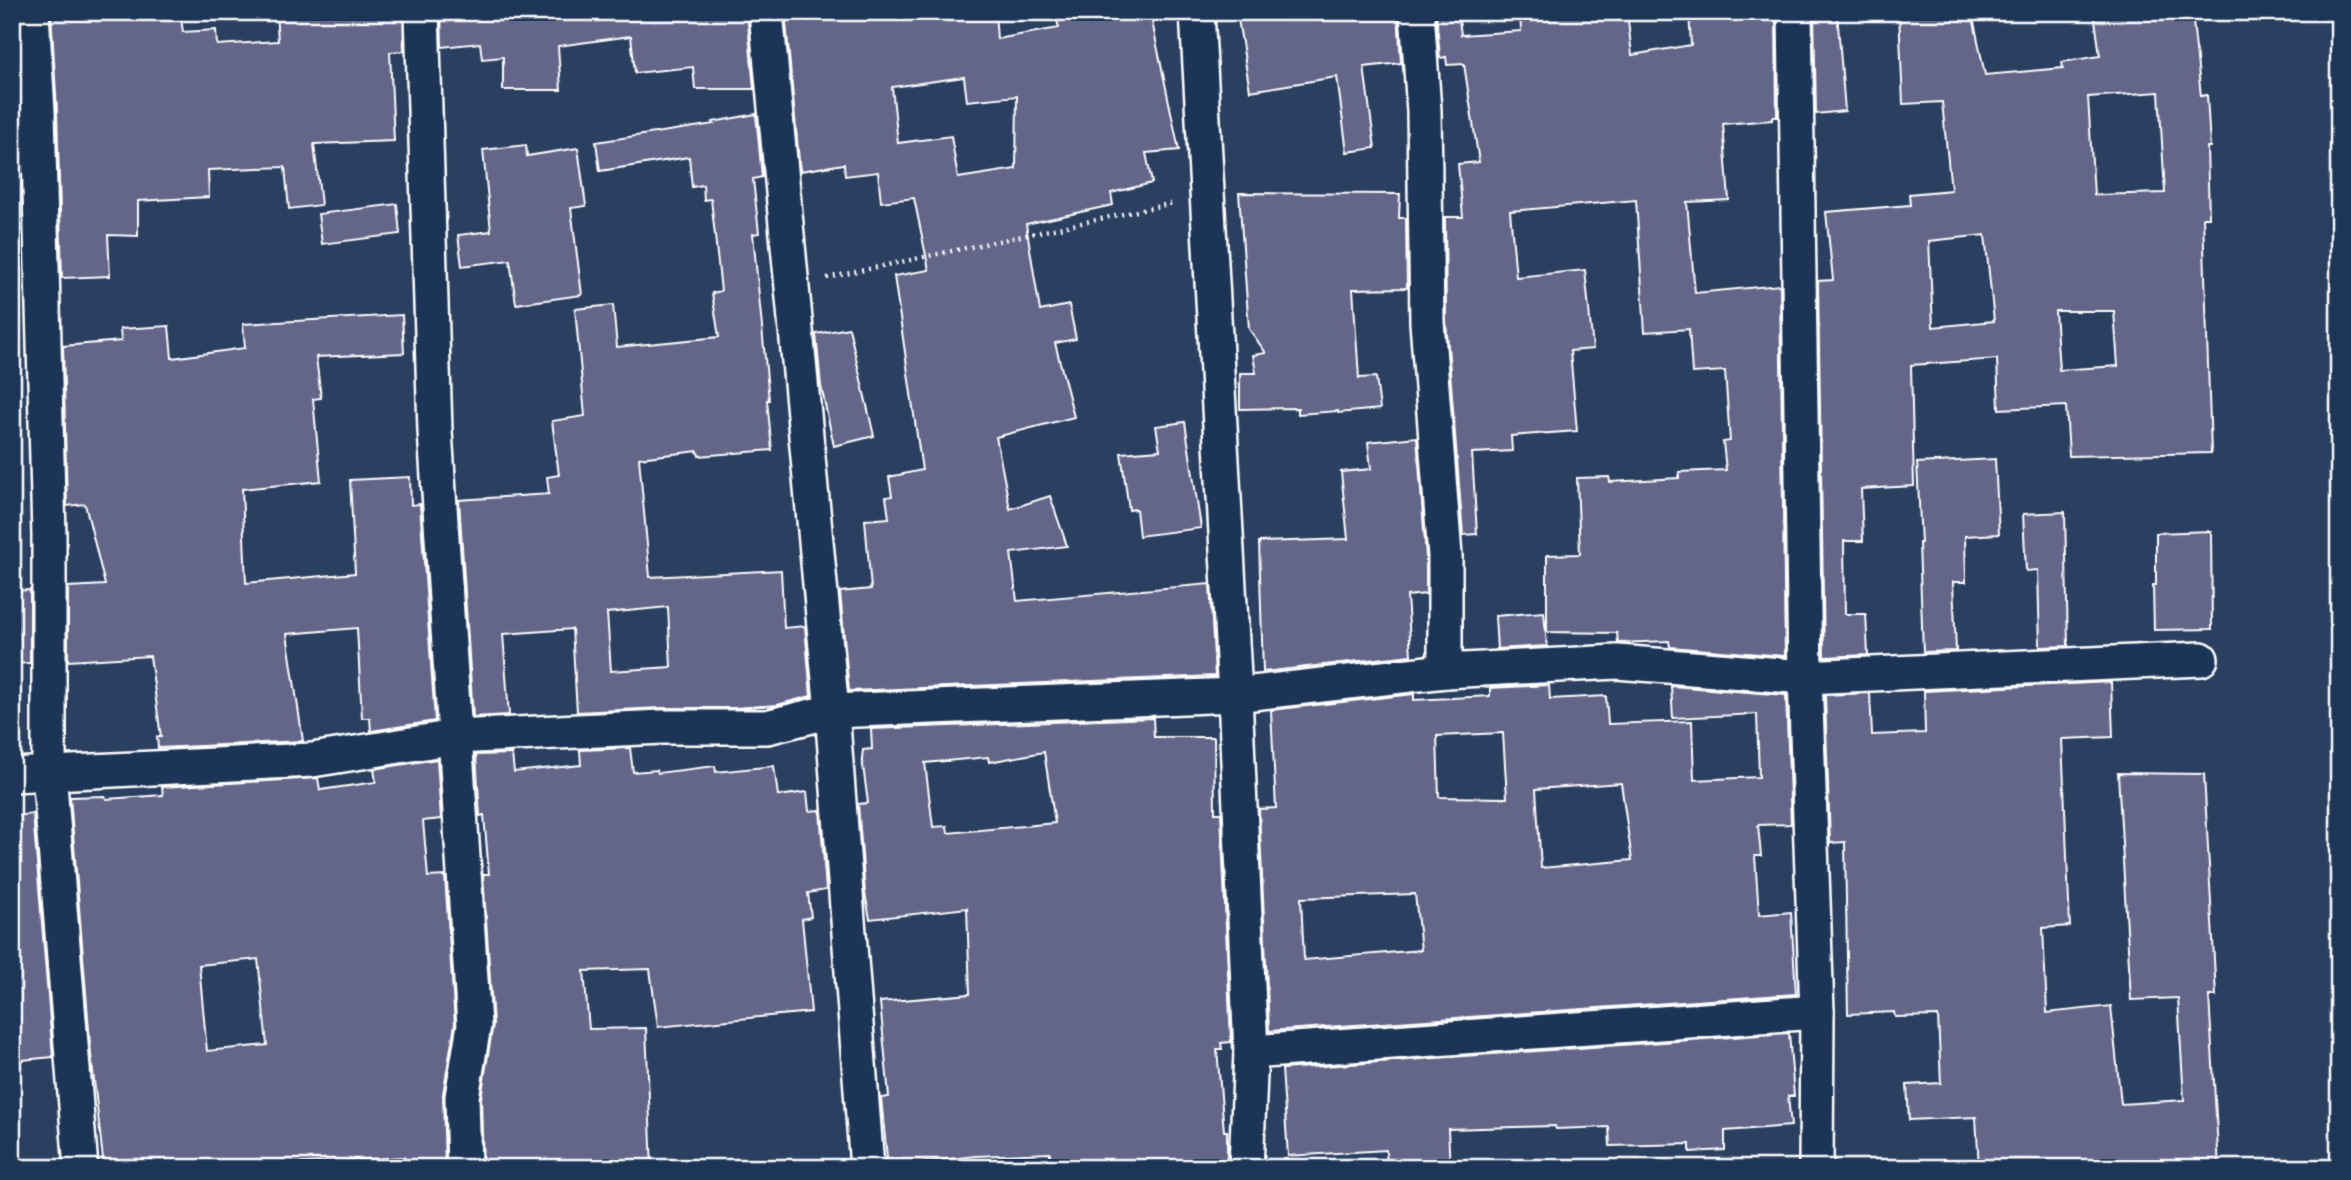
<svg xmlns="http://www.w3.org/2000/svg" width="2351" height="1180" font-family="Mynerve,sans-serif">
<style>
.building{fill:#636589;stroke:#fff;stroke-width:2;fill-rule:evenodd}
.lines{fill:none;stroke-linecap:round;stroke-linejoin:round}
.street-casing{stroke:#fff;stroke-width:38}
.path{stroke:#fff;stroke-width:4.5;stroke-dasharray:2 5;stroke-linecap:butt}
.street{stroke:#1d3557;stroke-width:33}
</style>
<rect width="100%" height="100%" fill="#2b3f61"/>
<filter id="ink" filterUnits="userSpaceOnUse"><feTurbulence type="fractalNoise" baseFrequency=".0143" numOctaves="2"/><feDisplacementMap in="SourceGraphic" scale="14" xChannelSelector="R" yChannelSelector="G"/><feConvolveMatrix kernelMatrix="1 2 1 2 8 2 1 2 1" color-interpolation-filters="sRGB"/></filter>
<g filter="url(#ink)">
<!-- building -->
<g class="building">
<polygon points="51,12 180,12 183,32 216,30 217,45 278,41 276,12 403,12 404,51 390,52 394,141 314,144 321,205 289,209 285,167 208,170 209,197 138,201 138,236 108,235 110,276 62,278 57,111"/>
<polygon points="441,12 747,12 754,89 695,89 693,67 635,73 631,36 558,46 561,90 503,90 503,57 482,59 480,43 442,47"/>
<path d="M 785,12 L 995,12 L 997,39 L 1059,28 L 1055,12 L 1150,12 L 1179,150 L 1146,153 L 1152,183 L 1111,193 L 1113,205 L 1026,224 L 1040,311 L 1069,305 L 1076,339 L 1055,343 L 1074,417 L 996,437 L 1010,509 L 1050,496 L 1067,546 L 1011,553 L 1017,601 L 1210,584 L 1215,676 L 849,691 L 840,592 L 871,589 L 865,520 L 889,518 L 886,497 L 892,496 L 889,477 L 922,470 L 894,276 L 929,270 L 914,198 L 881,202 L 878,172 L 845,176 L 844,164 L 800,171 ZM 964,77 L 967,101 L 1017,96 L 1016,169 L 958,178 L 951,136 L 898,143 L 892,87 Z"/>
<polygon points="1253,12 1334,12 1334,19 1374,12 1398,12 1401,63 1364,67 1375,148 1347,152 1337,77 1250,91 1237,13"/>
<polygon points="1436,12 1458,12 1461,35 1521,31 1520,12 1627,12 1632,55 1691,45 1689,12 1776,12 1777,117 1772,117 1772,120 1723,124 1729,200 1687,202 1695,293 1780,285 1785,656 1670,647 1669,641 1618,643 1617,633 1547,632 1547,555 1580,554 1577,478 1609,477 1610,482 1679,478 1679,472 1726,470 1723,442 1730,441 1725,371 1692,373 1689,329 1645,332 1636,200 1510,211 1516,277 1585,270 1593,349 1570,351 1577,431 1511,436 1512,451 1472,453 1477,534 1463,535 1446,321 1445,217 1463,217 1458,164 1479,162 1464,64 1447,65 1446,57 1440,58"/>
<polygon points="1814,12 1837,12 1845,111 1816,114"/>
<path d="M 1899,12 L 1972,12 L 1985,75 L 2063,68 L 2062,62 L 2100,56 L 2094,12 L 2192,12 L 2201,96 L 2207,95 L 2210,147 L 2207,147 L 2209,217 L 2203,217 L 2211,453 L 2069,456 L 2066,406 L 1999,409 L 1997,359 L 1911,365 L 1914,486 L 1861,489 L 1863,541 L 1844,541 L 1845,614 L 1866,614 L 1868,655 L 1824,657 L 1818,281 L 1833,280 L 1826,212 L 1910,205 L 1909,194 L 1951,190 L 1942,102 L 1903,104 ZM 2159,92 L 2165,193 L 2094,195 L 2088,97 ZM 1985,235 L 1994,321 L 1933,327 L 1929,241 ZM 2055,311 L 2114,311 L 2118,366 L 2059,370 Z"/>
<path d="M 756,114 L 762,177 L 753,179 L 759,233 L 753,234 L 769,400 L 767,400 L 772,450 L 699,456 L 698,451 L 639,458 L 650,577 L 781,570 L 784,628 L 805,626 L 811,696 L 777,705 L 735,708 L 661,708 L 577,712 L 572,629 L 503,634 L 509,715 L 473,717 L 459,500 L 549,494 L 547,477 L 559,475 L 552,421 L 585,416 L 575,309 L 613,305 L 617,347 L 719,337 L 712,293 L 721,291 L 711,199 L 704,200 L 703,185 L 692,187 L 689,157 L 600,171 L 596,142 L 714,124 L 713,122 ZM 668,607 L 671,667 L 611,671 L 607,613 Z"/>
<polygon points="526,145 527,156 578,148 586,206 571,208 582,295 516,304 510,260 462,266 458,235 491,231 483,150"/>
<polygon points="1239,193 1400,194 1399,218 1406,218 1407,288 1353,289 1359,378 1376,377 1380,409 1338,413 1338,411 1298,414 1298,408 1240,409 1240,373 1256,373 1253,355 1266,353 1249,329"/>
<polygon points="397,204 400,234 322,244 318,214"/>
<polygon points="402,315 404,353 316,357 321,398 313,399 321,481 242,489 246,583 355,573 350,480 410,477 411,505 420,504 435,721 371,731 370,718 362,718 357,628 287,634 303,741 158,748 157,737 161,737 150,656 68,661 68,587 105,585 85,504 67,506 63,346 121,341 120,329 169,326 172,358 245,348 243,324"/>
<polygon points="849,328 874,436 834,446 821,386 816,334"/>
<polygon points="1185,422 1201,528 1139,536 1136,509 1129,510 1121,453 1160,450 1156,426"/>
<polygon points="1417,437 1426,557 1426,594 1407,596 1411,655 1263,672 1259,542 1348,539 1341,472 1371,469 1368,442"/>
<polygon points="1995,459 1999,534 1965,536 1966,582 1953,582 1956,651 1923,652 1919,543 1921,543 1917,463"/>
<polygon points="2065,512 2068,646 2040,647 2038,570 2026,571 2023,514"/>
<polygon points="2211,531 2212,629 2154,630 2153,585 2156,585 2156,533"/>
<polygon points="30,590 30,663 12,664 12,591"/>
<polygon points="1544,612 1547,646 1497,649 1495,616"/>
<polygon points="2111,682 2113,737 2062,739 2070,926 2043,928 2047,1013 2111,1006 2121,1104 2184,1100 2178,998 2131,1000 2118,773 2204,774 2216,996 2209,996 2219,1168 1979,1168 1976,1117 1909,1120 1907,1085 1941,1083 1938,1016 1895,1017 1894,1012 1848,1014 1845,842 1830,843 1825,695 1870,693 1872,735 1925,733 1924,691"/>
<path d="M 1549,685 L 1550,699 L 1606,696 L 1608,724 L 1692,721 L 1694,780 L 1759,777 L 1757,714 L 1673,718 L 1671,686 L 1786,695 L 1791,824 L 1758,825 L 1761,856 L 1755,856 L 1759,915 L 1791,912 L 1796,994 L 1269,1031 L 1259,809 L 1276,808 L 1271,710 L 1414,694 L 1414,700 L 1490,696 L 1490,688 ZM 1503,733 L 1507,798 L 1439,797 L 1437,736 ZM 1621,783 L 1632,860 L 1541,868 L 1536,789 ZM 1415,894 L 1421,950 L 1304,960 L 1301,898 Z"/>
<path d="M 1153,718 L 1154,737 L 1214,737 L 1215,813 L 1221,813 L 1231,1042 L 1221,1043 L 1222,1049 L 1217,1049 L 1224,1131 L 1227,1131 L 1227,1163 L 1177,1168 L 1051,1168 L 1050,1153 L 975,1156 L 888,1167 L 881,1098 L 889,1097 L 880,1002 L 970,994 L 967,908 L 870,919 L 865,893 L 858,804 L 868,803 L 862,758 L 863,750 L 872,749 L 871,729 ZM 1044,752 L 1055,823 L 948,833 L 947,826 L 933,827 L 925,763 L 988,757 L 989,762 Z"/>
<polygon points="630,748 633,772 657,770 658,773 715,766 716,772 774,766 778,796 807,792 809,811 820,810 826,890 808,893 811,917 802,919 811,1012 658,1027 650,969 584,971 589,1029 646,1028 652,1168 483,1168 481,1098 493,1024 483,874 489,874 484,815 480,816 476,755 512,754 514,772 581,765 580,750"/>
<path d="M 437,759 L 441,819 L 423,821 L 428,877 L 445,876 L 455,1024 L 443,1094 L 445,1168 L 404,1168 L 404,1157 L 227,1168 L 104,1168 L 91,1054 L 70,797 L 105,796 L 106,799 L 163,795 L 162,787 L 318,778 L 320,790 L 376,782 L 374,769 ZM 258,959 L 267,1045 L 207,1051 L 199,965 Z"/>
<polygon points="33,814 53,1057 12,1061 12,816"/>
<polygon points="1789,1033 1794,1096 1788,1096 1791,1126 1725,1131 1725,1150 1690,1152 1690,1144 1610,1146 1609,1127 1556,1129 1555,1126 1448,1129 1450,1168 1387,1168 1386,1150 1288,1156 1282,1069"/>
</g>
<g class="lines">
<!-- street casing -->
<g class="street-casing">
<g id="street">
<polyline points="32,12 38,112 49,536 49,772 81,1168"/>
<polyline points="422,12 435,431 474,1025 462,1097 464,1168"/>
<polyline points="766,12 832,711 867,1168"/>
<polyline points="1197,12 1235,695 1251,1052 1246,1168"/>
<polyline points="1417,12 1424,111 1427,322 1445,556 1445,671"/>
<polyline points="1795,12 1805,677 1817,1012 1816,1168"/>
<polyline points="12,775 312,760 455,737 662,727 767,727 832,711 1235,695 1445,671 1617,662 1805,677 2201,659"/>
<polyline points="1251,1052 1817,1012"/>
</g>
</g>
<!-- path -->
<polyline class="path" points="827,278 1174,203"/>
<!-- street -->
<use href="#street" class="street"/>
</g>
</g>
<!-- margin -->
<rect width="2351" height="1180" fill="none" stroke="#1d3557" stroke-width="42"/>
<rect x="21" y="21" width="2309" height="1138" fill="none" stroke="#fff" stroke-width="2.5" filter="url(#ink)"/>
</svg>
